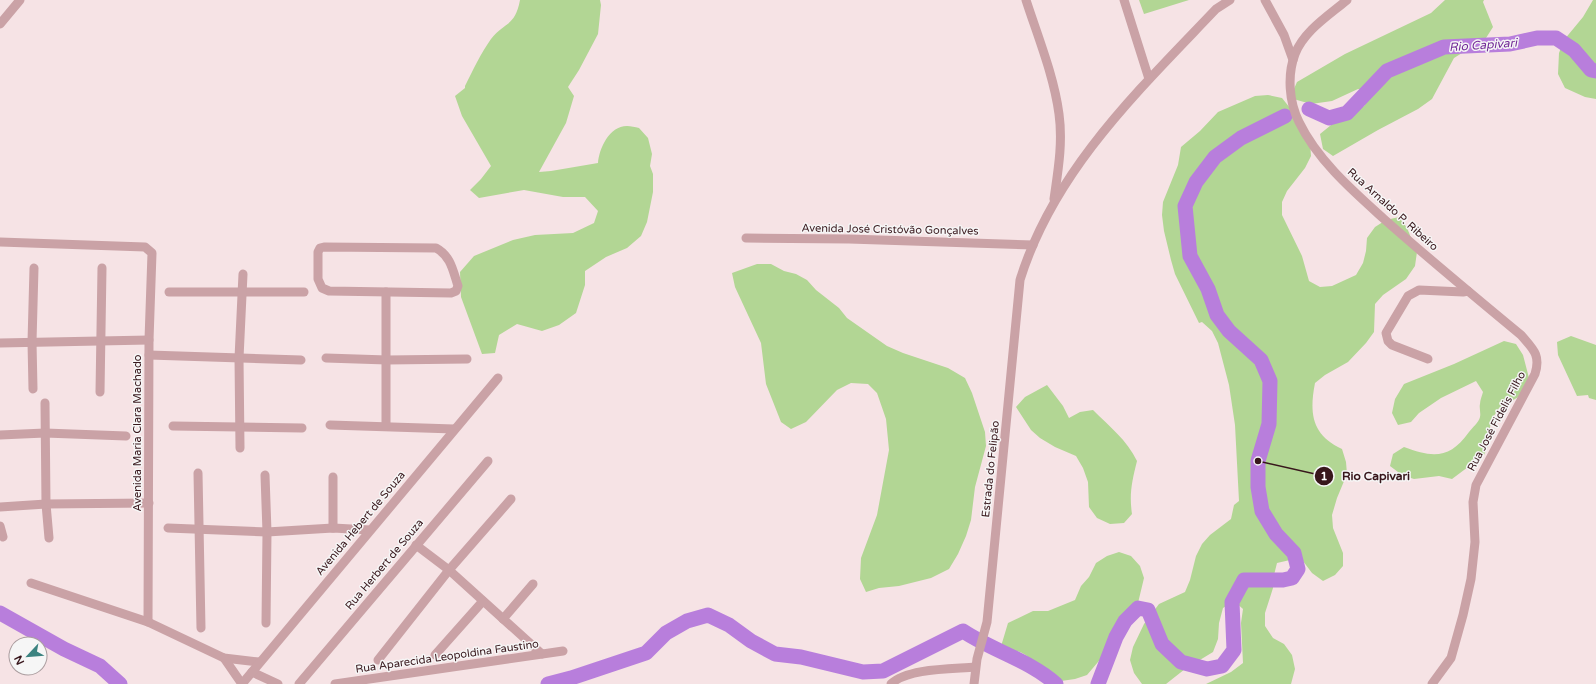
<svg xmlns="http://www.w3.org/2000/svg" width="1596" height="684" font-family="'Varela Round',sans-serif">
<style>
.green{fill:#b2d694}
.lines{fill:none;stroke-linecap:round;stroke-linejoin:round}
.river{stroke:#b87edc;stroke-width:15}
.minor{stroke:#caa2a6;stroke-width:9}
.labels{text-anchor:middle;stroke-width:3;stroke-linejoin:round;paint-order:stroke}
.street-label{font-size:11px;fill:#38171c;stroke:#f6f6f6}
.water-label{font-size:12px;font-style:italic;fill:#712896;stroke:#f6f6f6}
.leader{fill:none;stroke:#38171c;stroke-width:1.5}
.callout-dot{fill:#38171c;stroke:#f6f6f6;stroke-width:1.5}
.mark-label{font-size:12px;text-anchor:middle;font-weight:bold;fill:#fff}
.callout-label{font-size:12px;text-anchor:middle;font-weight:bold;fill:#38171c;stroke:#f6f6f6;stroke-width:3;stroke-linejoin:round;paint-order:stroke}
</style>
<rect width="100%" height="100%" fill="#f6e3e5"/>
<!-- green -->
<g class="green">
<path d="M 520,0 L 600,0 L 601,5 L 598,34 L 579,70 L 568,87 L 574,96 L 566,123 L 539,172 L 551,171 L 598,163 C 599,149 609,126 627,126 C 631,126 635,127 639,128 L 648,138 L 652,154 L 650,166 L 653,174 L 653,192 L 647,222 L 641,236 L 627,248 L 606,257 L 585,271 L 585,285 L 576,313 L 559,325 L 542,331 L 517,324 L 499,335 L 495,353 L 482,354 L 461,297 L 460,272 L 474,256 L 513,240 L 535,235 L 573,233 L 594,223 L 598,211 L 585,197 L 563,197 L 524,190 L 479,198 L 470,190 L 481,179 L 491,166 L 462,116 L 455,96 L 465,88 L 465,86 C 473,70 481,53 491,39 C 505,21 515,27 520,0 Z"/>
<polygon points="1139,0 1189,0 1144,14"/>
<polygon points="1445,0 1484,0 1483,2 1493,27 1486,38 1454,58 1432,99 1418,109 1378,130 1333,156 1323,149 1320,134 1341,117 1364,106 1374,92 1358,89 1332,101 1311,104 1290,98 1297,82 1345,54 1431,13"/>
<polygon points="1593,0 1596,0 1596,99 1585,97 1565,88 1558,74 1559,53 1564,40 1583,17"/>
<path d="M 1268,95 L 1282,98 L 1290,108 L 1310,142 L 1311,156 L 1305,168 L 1287,191 L 1282,202 L 1282,215 L 1302,256 L 1309,281 L 1320,287 L 1332,286 L 1356,275 L 1363,263 L 1366,251 L 1367,238 L 1375,227 L 1386,220 L 1399,217 L 1407,228 L 1417,252 L 1415,266 L 1406,279 L 1383,295 L 1375,304 L 1374,332 L 1366,343 L 1348,362 L 1325,375 L 1315,383 C 1309,414 1312,435 1342,449 L 1346,462 L 1347,474 L 1337,498 L 1332,515 L 1333,528 L 1343,553 L 1343,566 L 1335,575 L 1323,581 L 1312,573 L 1303,561 L 1290,560 L 1277,563 L 1274,575 L 1273,588 L 1265,613 L 1265,626 L 1273,638 L 1284,644 L 1292,655 L 1295,669 L 1291,684 L 1206,684 L 1231,672 L 1243,663 L 1241,623 L 1243,609 L 1234,601 L 1223,608 L 1219,623 L 1218,639 L 1213,652 L 1185,669 L 1166,684 L 1142,684 L 1134,673 L 1130,660 L 1133,647 L 1144,624 L 1159,604 L 1185,592 L 1190,580 L 1196,556 L 1202,544 L 1210,535 L 1231,519 L 1234,505 L 1239,501 L 1235,425 L 1229,385 L 1218,343 L 1212,331 L 1202,322 L 1199,323 L 1175,274 L 1171,260 L 1164,231 L 1162,215 L 1163,202 L 1178,165 L 1181,147 L 1200,131 L 1218,112 L 1255,96 Z"/>
<polygon points="757,264 771,264 784,271 796,274 807,280 816,290 839,308 847,318 887,346 903,353 948,368 965,378 972,393 985,432 986,446 975,487 971,520 966,536 958,554 949,569 931,578 899,586 879,588 866,592 860,579 861,558 877,515 889,450 886,419 877,393 868,384 851,383 837,390 806,422 791,429 781,422 766,384 761,343 735,287 732,273"/>
<polygon points="1571,336 1596,345 1596,400 1589,398 1588,395 1577,396 1558,355 1557,342"/>
<path d="M 1504,341 L 1516,344 L 1523,355 L 1530,382 L 1522,395 L 1499,408 L 1492,419 L 1489,431 L 1489,443 L 1484,455 L 1452,479 L 1439,476 L 1414,479 L 1402,475 L 1390,466 L 1393,454 L 1404,447 C 1433,458 1450,459 1469,432 C 1472,428 1479,422 1480,417 C 1481,413 1479,408 1480,404 C 1480,400 1482,396 1483,392 L 1476,381 L 1441,398 L 1419,413 L 1411,422 L 1398,425 L 1392,413 L 1395,399 L 1404,384 L 1454,364 Z"/>
<path d="M 1047,385 L 1063,406 L 1069,418 L 1080,412 L 1093,410 C 1109,426 1127,440 1137,461 C 1132,481 1129,494 1132,514 L 1124,523 L 1110,524 L 1097,518 L 1089,507 L 1088,482 L 1083,468 L 1076,456 L 1055,447 L 1040,438 L 1031,430 L 1016,407 L 1025,397 Z"/>
<path d="M 1119,552 L 1131,556 L 1140,566 L 1144,578 L 1138,603 L 1123,626 L 1115,635 L 1109,649 L 1087,675 L 1075,679 L 1061,681 L 1047,678 C 1039,668 1029,653 1016,651 C 1011,650 1004,652 999,653 L 1008,623 L 1033,611 L 1048,611 L 1075,600 L 1081,586 L 1089,577 L 1096,563 L 1107,556 Z"/>
</g>
<g class="lines">
<!-- river -->
<g class="river">
<polyline points="1309,109 1329,118 1347,113 1387,71 1444,47 1510,44 1537,38 1556,38 1574,50 1591,70 1596,71"/>
<polyline points="0,613 64,649 100,666 120,684"/>
<path d="M 548,684 L 571,678 L 646,653 L 666,633 L 687,621 L 708,615 L 729,625 L 751,641 L 775,654 L 801,657 L 863,672 L 883,671 L 963,631 C 993,651 1029,660 1056,684"/>
<polyline points="1098,684 1116,637 1125,621 1138,608 1148,610 1162,644 1181,662 1207,669 1222,666 1234,650 1232,602 1244,580 1283,580 1292,578 1298,569 1294,553 1276,534 1262,511 1258,487 1258,461 1269,424 1270,381 1261,360 1229,331 1217,315 1208,289 1190,256 1185,206 1196,182 1215,157 1241,138 1285,116"/>
</g>
<!-- minor -->
<g class="minor">
<path d="M 1026,0 C 1038,37 1054,76 1059,114 C 1063,143 1058,171 1054,199"/>
<polyline points="1124,0 1149,79"/>
<polyline points="1265,0 1284,35 1293,60"/>
<path d="M 1347,0 C 1328,16 1304,31 1295,54 C 1287,75 1289,102 1299,122 C 1318,161 1353,191 1384,219 C 1429,259 1475,297 1521,335 C 1533,349 1541,355 1535,374 L 1476,485 L 1473,502 L 1475,542 L 1471,579 L 1463,615 L 1451,658 L 1432,684"/>
<polyline points="0,24 20,0"/>
<polyline points="746,238 849,239 1033,245"/>
<polyline points="0,242 145,247 152,253 149,340 148,622"/>
<path d="M 324,247 L 436,248 C 451,256 453,271 458,286 L 456,291 L 451,293 L 329,291 L 322,288 L 318,279 L 318,252 L 320,248 Z"/>
<polyline points="169,292 304,292"/>
<polyline points="0,343 149,340"/>
<polyline points="149,355 301,360"/>
<polyline points="326,358 387,360 467,359"/>
<polyline points="1428,359 1392,345 1388,341 1386,333 1408,296 1419,290 1463,292 1468,291"/>
<polyline points="33,389 32,342 34,268"/>
<polyline points="100,392 102,268"/>
<polyline points="45,403 46,504 49,538"/>
<polyline points="330,425 454,429"/>
<polyline points="173,426 302,428"/>
<polyline points="386,426 386,292"/>
<polyline points="0,435 45,433 126,436"/>
<polyline points="240,448 239,358 243,274"/>
<polyline points="198,473 201,628"/>
<polyline points="265,475 267,532 266,623"/>
<polyline points="333,477 333,528"/>
<polyline points="0,507 46,504 149,503"/>
<polyline points="0,526 3,537"/>
<polyline points="168,528 267,532 333,528 370,530"/>
<polyline points="416,545 449,570 542,654"/>
<polyline points="31,583 148,622 224,658 259,662"/>
<polyline points="503,619 533,584"/>
<polyline points="435,655 483,601"/>
<polyline points="224,658 242,684"/>
<polyline points="378,660 449,570 511,499"/>
<polyline points="252,672 278,684"/>
<polyline points="242,684 498,378"/>
<polyline points="299,684 488,461"/>
<polyline points="335,684 563,651"/>
<path d="M 891,684 C 907,668 953,669 975,667"/>
<path d="M 974,684 L 977,659 L 987,622 L 1020,280 C 1054,170 1139,90 1216,9 L 1230,0"/>
</g>
</g>
<g class="labels">
<!-- street labels -->
<g class="street-label">
<text transform="translate(1393 209) rotate(42)" y="4">Rua Arnaldo P. Ribeiro</text>
<text transform="translate(890 229) rotate(1)" y="4">Avenida José Cristóvão Gonçalves</text>
<text transform="translate(1496 421) rotate(-62)" y="4">Rua José Fidelis Filho</text>
<text transform="translate(137 433) rotate(-90)" y="4">Avenida Maria Clara Machado</text>
<text transform="translate(990 469) rotate(-84)" y="4">Estrada do Felipão</text>
<text transform="translate(360 523) rotate(-50)" y="4">Avenida Hebert de Souza</text>
<text transform="translate(384 564) rotate(-50)" y="4">Rua Herbert de Souza</text>
<text transform="translate(447 656) rotate(-8)" y="4">Rua Aparecida Leopoldina Faustino</text>
</g>
<!-- water labels -->
<g class="water-label">
<text transform="translate(1483 45) rotate(-4)" y="4">Rio Capivari</text>
</g>
</g>
<!-- callouts -->
<path class="leader" d="M1258 461L1324 476"/>
<g class="callout-dot">
<circle cx="1258" cy="461" r="4"/>
<circle cx="1324" cy="476" r="10"/>
</g>
<g class="mark-label">
<text x="1324" y="480">1</text>
</g>
<g class="callout-label">
<text x="1376" y="480">Rio Capivari</text>
</g>
<!-- north arrow -->
<g transform="translate(28 656) rotate(244)"><circle r="19" fill="#f6f6f6" stroke="#aa9d9f"/>
<path d="M0-3L7 15L0 10L-7 15Z" fill="#3b8380"/>
<text y="-6" font-size="11" font-weight="bold" text-anchor="middle" fill="#38171c">N</text>
</g>
</svg>
